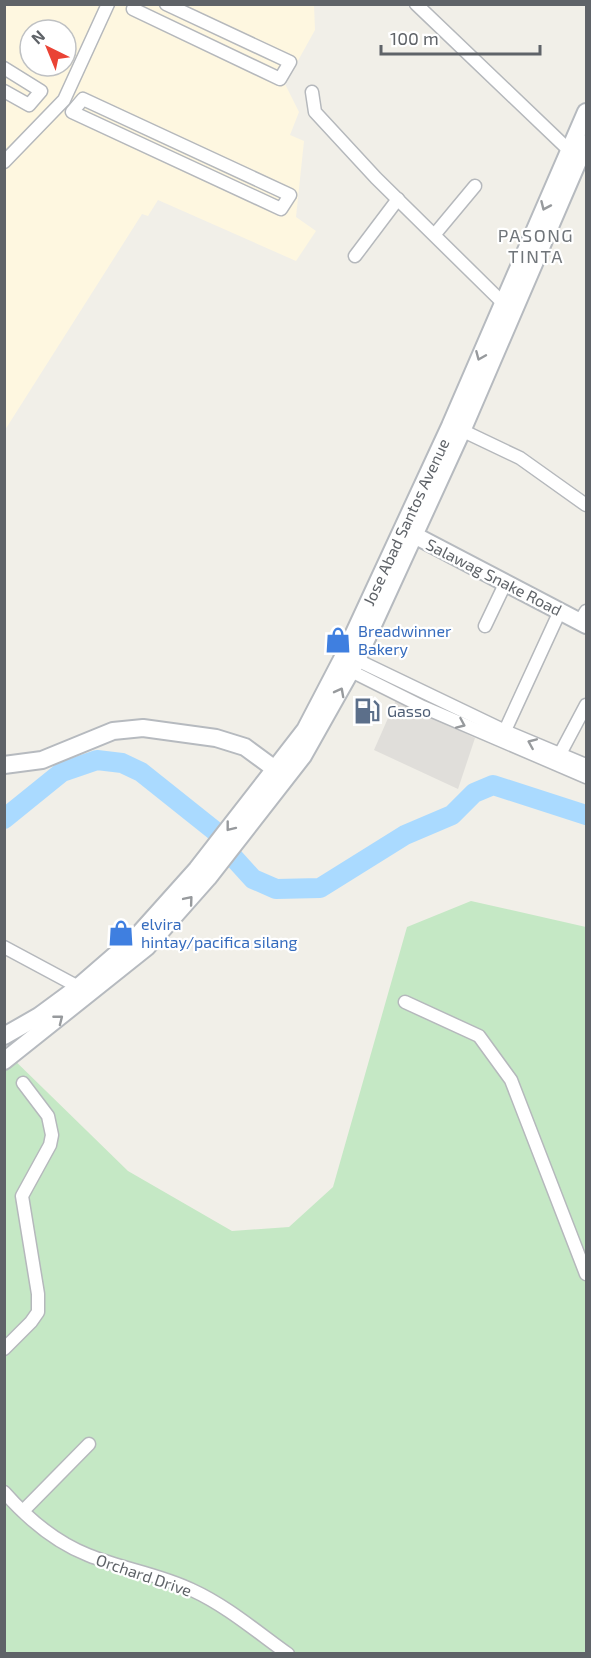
<svg xmlns="http://www.w3.org/2000/svg" width="591" height="1658" font-family="'Exo 2',sans-serif">
<style>
.commercial{fill:#fef7e0;fill-rule:evenodd}
.industrial{fill:#e0deda}
.green{fill:#c5e8c5}
.lines{fill:none;stroke-linecap:round;stroke-linejoin:round}
.river{stroke:#aadaff;stroke-width:20}
.street-casing{stroke:#b5b8bc;stroke-width:15}
.secondary-casing{stroke:#b6babf;stroke-width:20}
.street{stroke:#fff;stroke-width:12}
.secondary{stroke:#fff;stroke-width:16}
.oneway{stroke:#979a9d}
.labels{text-anchor:middle;stroke-width:4.5;stroke-linejoin:round;paint-order:stroke}
.street-label{font-size:16px;fill:#5f6368;stroke:#fff}
.shop-label{font-size:16px;fill:#366cbe;stroke:#fff;text-anchor:start}
.service-label{font-size:16px;fill:#4e5e75;stroke:#fff;text-anchor:start}
.neighbourhood-label{font-size:18px;letter-spacing:1.5px;fill:#70757a;stroke:#fff}
</style>
<rect width="100%" height="100%" fill="#f1efe8"/>
<!-- commercial -->
<path class="commercial" d="M 5,5 L 314,5 L 315,30 L 285,84 L 299,112 L 290,135 L 304,141 L 296,217 L 316,231 L 296,261 L 158,200 L 148,216 L 142,214 L 5,430 ZM 30,30 L 66,30 L 66,66 L 30,66 Z"/>
<!-- industrial -->
<polygon class="industrial" points="396,700 475,738 458,789 374,750"/>
<!-- green -->
<polygon class="green" points="471,901 586,927 586,1653 5,1653 4,1050 128,1171 232,1231 289,1227 333,1187 407,927"/>
<g class="lines">
<!-- river -->
<polyline class="river" points="4,819 62,772 97,760 122,763 141,772 215,831 233,857 253,879 276,889 320,888 405,835 452,815 474,793 493,785 586,815"/>
<!-- street casing -->
<g class="street-casing">
<g id="street">
<polyline points="135,4 133,9 280,79 290,62 166,4"/>
<polyline points="416,4 574,155"/>
<polyline points="4,68 41,91 29,105 4,91"/>
<polyline points="312,92 315,112 376,178 502,302 511,306"/>
<polygon points="83,99 290,195 281,209 72,112"/>
<polyline points="4,162 64,100 108,4"/>
<polyline points="435,234 475,186"/>
<polyline points="355,256 398,199"/>
<polyline points="457,428 520,458 586,505"/>
<polyline points="580,621 586,611"/>
<polyline points="485,626 505,584"/>
<polyline points="350,659 357,660 505,731 586,765"/>
<polyline points="346,665 351,671 423,707 586,777"/>
<polyline points="502,737 560,611"/>
<polyline points="560,754 586,705"/>
<polyline points="4,947 73,984 82,994"/>
<polyline points="405,1002 479,1036 511,1080 586,1274"/>
<polyline points="4,1349 31,1322 38,1312 38,1294 22,1196 50,1145 52,1135 48,1116 23,1083"/>
<path d="M 4,1492 C 27,1518 55,1542 88,1555 C 122,1569 159,1574 192,1590 C 227,1606 257,1632 288,1654"/>
<polyline points="23,1511 89,1444"/>
</g>
</g>
<!-- secondary casing -->
<g class="secondary-casing">
<g id="secondary">
<polyline points="405,528 414,535 586,625"/>
<polyline points="4,765 42,760 113,731 143,728 216,738 245,747 283,775"/>
<polyline points="4,1036 39,1016 77,988 137,936 197,869 305,730 342,659 450,426 586,112"/>
<polyline points="4,1061 147,947 208,878 303,756 357,660 462,431 586,143"/>
</g>
</g>
<!-- street -->
<use href="#street" class="street"/>
<!-- secondary -->
<use href="#secondary" class="secondary"/>
</g>
<!-- one-way arrows -->
<defs><path id="oneway-chevron" d="M-2-3.5L2.5 0L-2 3.5" fill="none" stroke-width="1.6" stroke-linecap="round" stroke-linejoin="round" transform="scale(1.5)"/></defs>
<g class="oneway">
<use href="#oneway-chevron" transform="translate(545 206) rotate(114)"/>
<use href="#oneway-chevron" transform="translate(480 356) rotate(113)"/>
<use href="#oneway-chevron" transform="translate(340 692) rotate(-62)"/>
<use href="#oneway-chevron" transform="translate(461 724) rotate(24)"/>
<use href="#oneway-chevron" transform="translate(532 743) rotate(-157)"/>
<use href="#oneway-chevron" transform="translate(230 827) rotate(128)"/>
<use href="#oneway-chevron" transform="translate(189 900) rotate(-50)"/>
<use href="#oneway-chevron" transform="translate(59 1019) rotate(-38)"/>
</g>
<!-- icons -->
<defs>
<g id="shop-bare" transform="scale(2.07)"><path d="M-5-2.5h2.3a2.7 3.5 0 0 1 5.4 0H5L5.5 6h-11ZM-1.5-2.5h3a1.5 2.3 0 0 0-3 0Z" fill="#3f7fe0" stroke="#fff" stroke-width="2.5" paint-order="stroke"/></g>
<g id="fuel-bare" transform="scale(2.07)"><path d="M-5.5-6h7V0h2V4h1.3V-2.5L3-4.5l.8-.8L6-3V5H2.5V1h-1V6h-7ZM-4.2-4.7v3.2H.2V-4.7Z" fill="#5c6f8a" stroke="#fff" stroke-width="2.5" paint-order="stroke"/></g>
</defs>
<g fill-rule="evenodd">
<use href="#shop-bare" x="338" y="640"/>
<use href="#fuel-bare" x="367" y="711"/>
<use href="#shop-bare" x="121" y="933"/>
</g>
<g class="labels">
<!-- street labels -->
<g class="street-label">
<text transform="translate(406 522) rotate(-65)" y="6">Jose Abad Santos Avenue</text>
<text transform="translate(494 577) rotate(27)" y="6">Salawag Snake Road</text>
<text transform="translate(144 1575) rotate(19)" y="6">Orchard Drive</text>
</g>
<!-- shop labels -->
<g class="shop-label">
<text x="358" y="637">Breadwinner<tspan x="358" dy="18">Bakery</tspan></text>
<text x="141" y="930">elvira<tspan x="141" dy="18">hintay/pacifica silang</tspan></text>
</g>
<!-- service labels -->
<g class="service-label">
<text x="387" y="717">Gasso</text>
</g>
<!-- neighbourhood labels -->
<g class="neighbourhood-label">
<text x="536" y="242">PASONG<tspan x="536" dy="21">TINTA</tspan></text>
</g>
</g>
<!-- border -->
<rect width="591" height="1658" fill="none" stroke="#5f6368" stroke-width="12"/>
<!-- north arrow -->
<g transform="translate(48 48) rotate(317)"><circle r="28" fill="#ffffff" stroke="#bfc1c3" stroke-width="1.5"/>
<path d="M0-4.5L10 22L0 15L-10 22Z" fill="#ea4335"/>
<text y="-9" font-size="16" font-weight="bold" text-anchor="middle" fill="#5f6368">N</text>
</g>
<!-- scale -->
<path d="M381 45v9h159v-9" fill="none" stroke="#5f6368" stroke-width="3"/>
<text x="390" y="45" font-size="18" fill="#5f6368" stroke="#ffffff" stroke-width="4.5" paint-order="stroke">100 m</text>
</svg>
